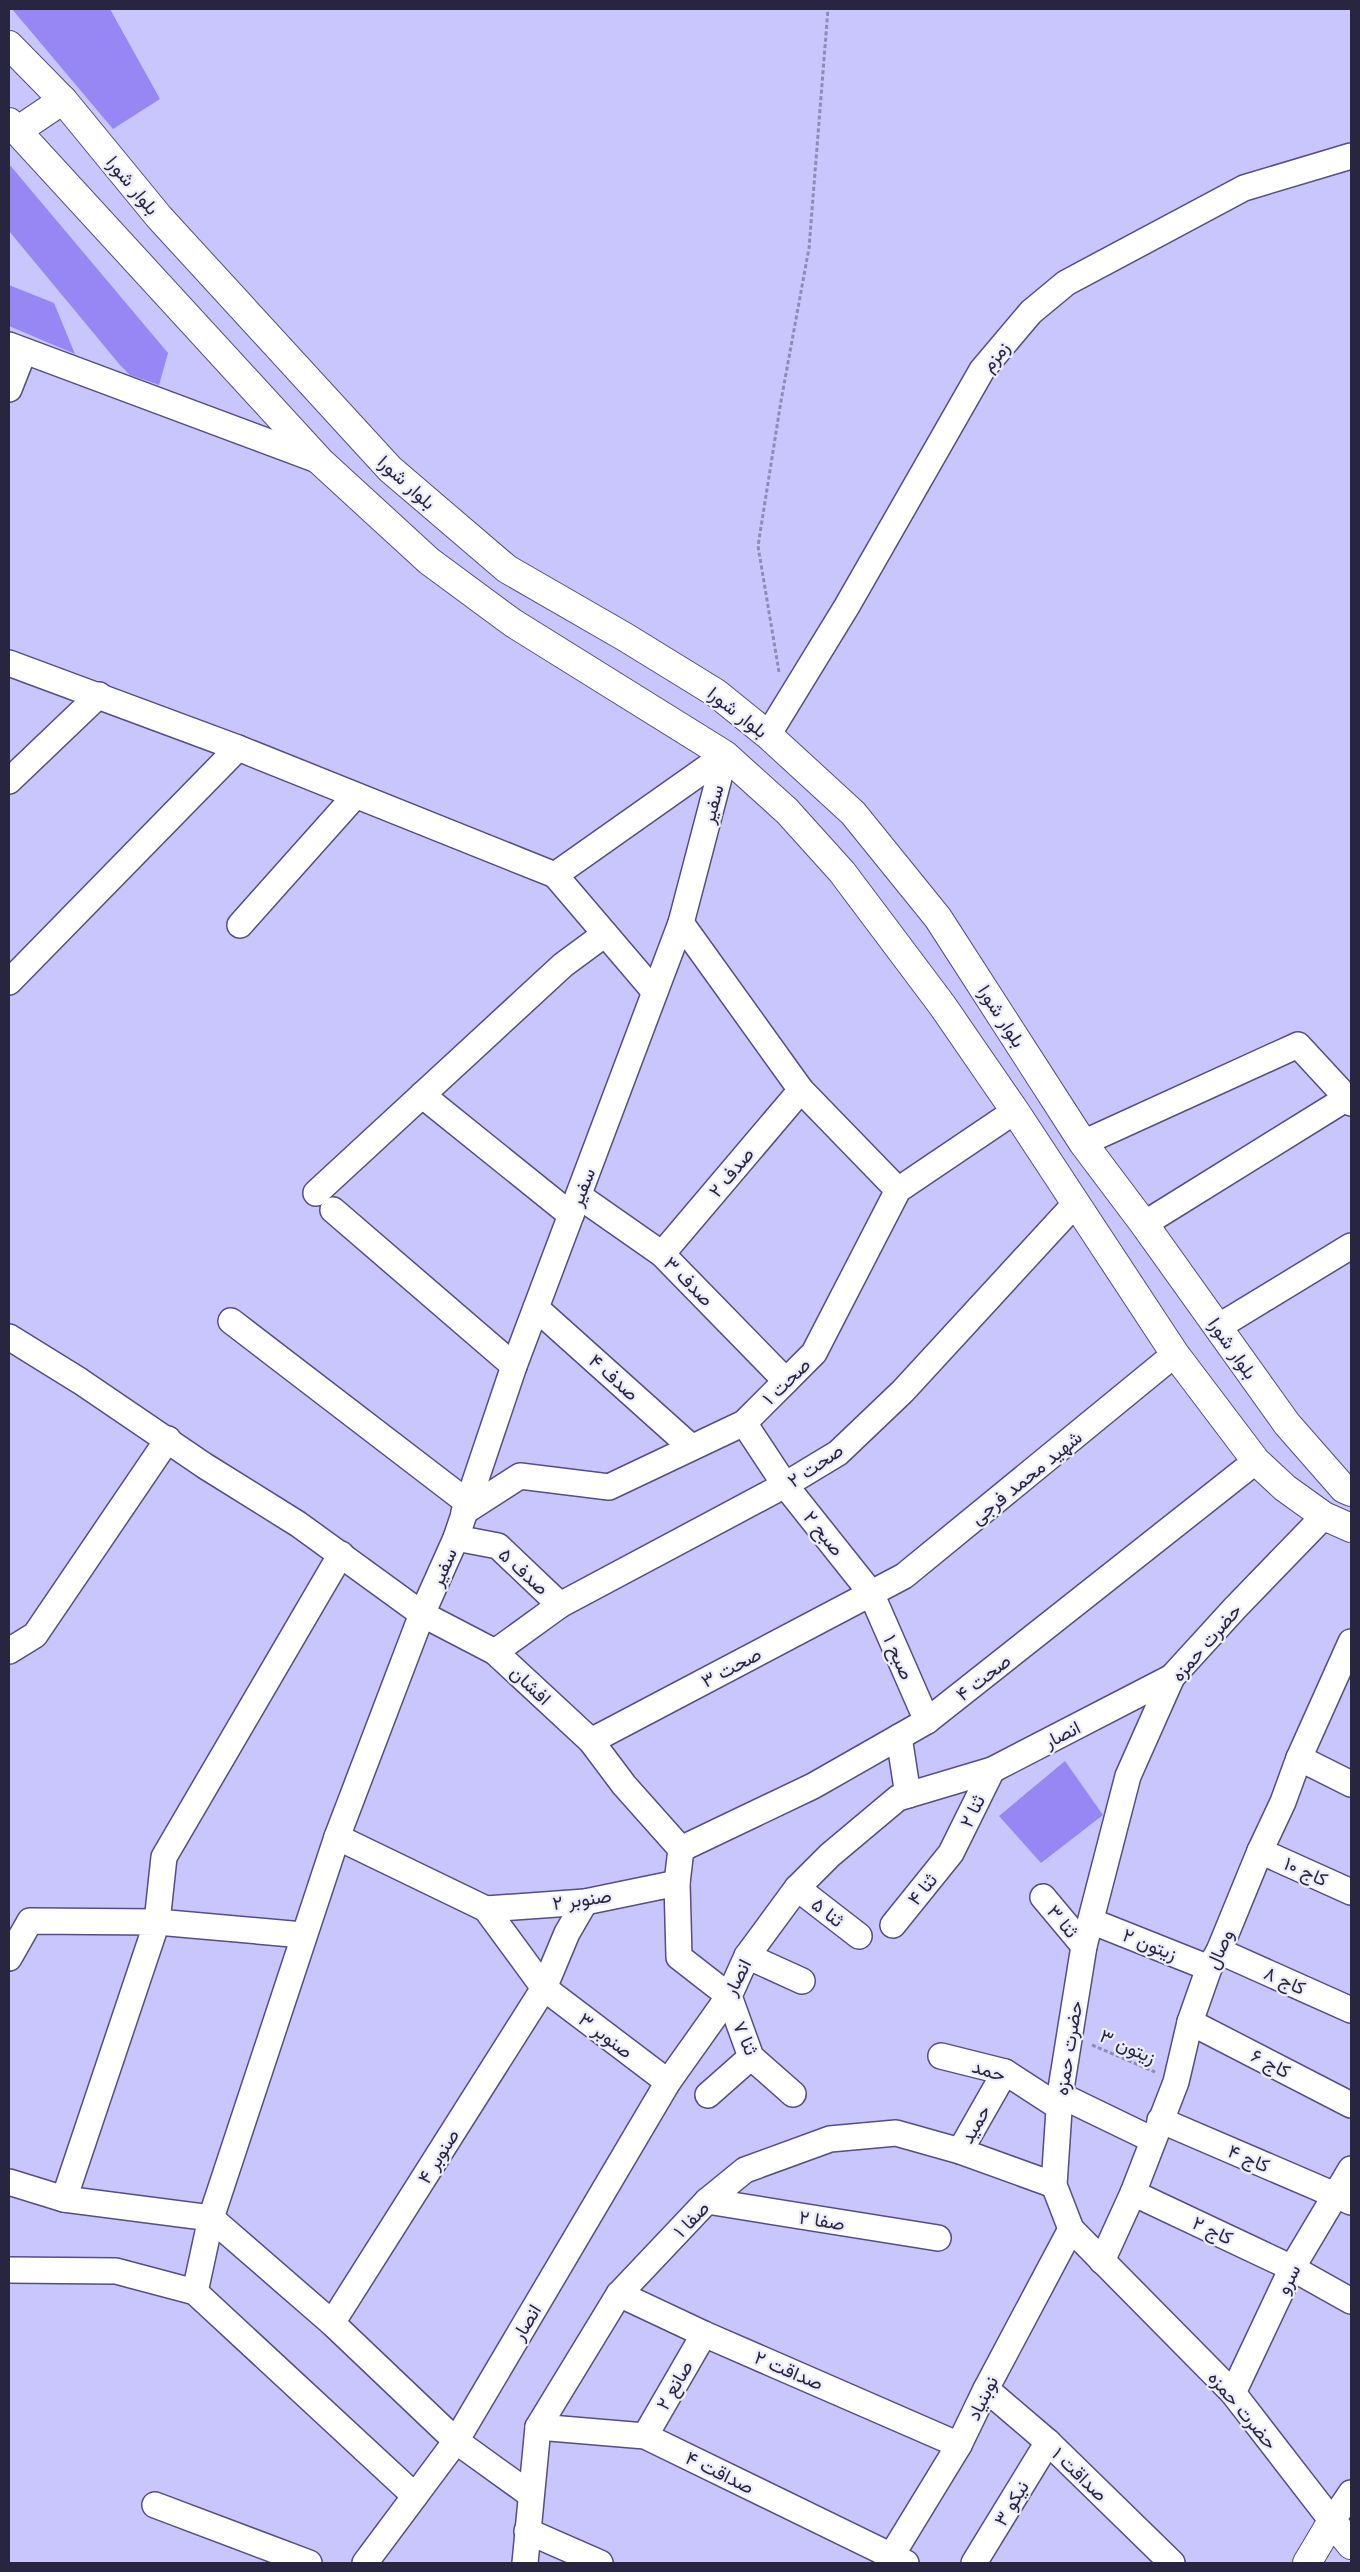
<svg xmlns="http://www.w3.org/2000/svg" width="1360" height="2572" font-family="Jost,Vazirmatn,sans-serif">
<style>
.building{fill:#9687f4}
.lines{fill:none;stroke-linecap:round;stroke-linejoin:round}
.minor-casing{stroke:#544d88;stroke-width:28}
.secondary-casing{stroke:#544d88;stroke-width:30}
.path{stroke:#8e8bb8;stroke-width:3;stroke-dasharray:4 2.5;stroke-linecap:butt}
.minor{stroke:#fff;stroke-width:25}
.secondary{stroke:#fff;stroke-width:28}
.labels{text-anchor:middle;stroke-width:4.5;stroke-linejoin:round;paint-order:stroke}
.street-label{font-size:19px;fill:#282540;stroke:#ececfa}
</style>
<rect width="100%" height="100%" fill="#c9c6fd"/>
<!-- building -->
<g class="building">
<polygon points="12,9 110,9 160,99 113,129"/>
<polygon points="9,164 168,353 159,385 130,375 120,365 9,231"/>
<polygon points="9,285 54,303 75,354 9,326"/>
<polygon points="1065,1761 1103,1815 1041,1863 999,1816"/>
</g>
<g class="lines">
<!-- minor casing -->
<g class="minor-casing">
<g id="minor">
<polyline points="9,345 320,461"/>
<polyline points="9,389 24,351"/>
<polyline points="9,663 238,748 555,875 725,755"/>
<polyline points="768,735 847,606 982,370 1031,312 1066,283 1244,188 1351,156"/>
<polyline points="9,781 99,695"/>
<polyline points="555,875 654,991"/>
<polyline points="681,923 801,1090 898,1190"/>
<polyline points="240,925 355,796"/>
<polyline points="9,982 238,748"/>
<polyline points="422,1095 571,1215"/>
<polyline points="1083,1143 1298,1045 1347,1098"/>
<polyline points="316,1193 563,965 605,934"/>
<polyline points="579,1196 662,1254 786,1381"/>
<polyline points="333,1210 514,1366"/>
<polyline points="1144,1224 1347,1098 1351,1103"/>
<polyline points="662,1254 801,1090"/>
<polyline points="536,1308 691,1447"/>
<polyline points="231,1321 467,1502"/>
<polyline points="1218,1327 1351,1246"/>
<polyline points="9,1337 80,1381 205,1466 298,1524 422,1614 495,1652 591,1741 624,1785 681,1849 677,1883 679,1957 729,1996 751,2057 793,2094"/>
<polyline points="744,1423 785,1485 871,1593 927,1721"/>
<polyline points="464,1512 520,1476 609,1487 744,1423 814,1353 898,1190 1015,1111"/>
<polyline points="1324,1516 1235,1608 1172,1677 1128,1776 1084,1946 1060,2095 1054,2185 1071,2229 1233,2393 1332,2521 1351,2493"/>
<polyline points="456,1538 498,1546 560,1605"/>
<polyline points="9,1651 35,1635 168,1439"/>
<polyline points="495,1652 560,1605 785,1485 838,1453 903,1391 1075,1204"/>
<polyline points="899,1737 908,1795"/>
<polyline points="591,1741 904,1576 1175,1354"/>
<polyline points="1299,1758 1351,1784"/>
<polyline points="337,1837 486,1909 544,1988 668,2082"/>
<polyline points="681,1849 813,1786 927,1721 1256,1461"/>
<polyline points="1260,1851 1351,1892"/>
<polyline points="797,1888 859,1936"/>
<polyline points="1043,1897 1084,1946"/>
<polyline points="486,1909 585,1902 677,1883"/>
<polyline points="1091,1921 1209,1968"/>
<polyline points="893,1925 951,1853 992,1770"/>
<polyline points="303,1935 157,1922 164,1857 341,1554"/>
<polyline points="1219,1951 1351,2010"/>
<polyline points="747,1956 802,1981"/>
<polyline points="9,1958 30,1921 157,1922 64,2199"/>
<polyline points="1190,2022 1351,2105"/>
<polyline points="941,2056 1005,2072 1059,2107"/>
<polyline points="708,2095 751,2057"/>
<polyline points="1060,2095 1153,2140"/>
<polyline points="1160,2120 1351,2202"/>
<polyline points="960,2151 1005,2072"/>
<polyline points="9,2182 64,2199 211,2218 195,2292"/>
<polyline points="1133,2193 1292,2268 1351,2301"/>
<polyline points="707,2201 938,2238"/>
<polyline points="1102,2261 1133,2193 1176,2082 1190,2022 1209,1968 1219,1951 1260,1851 1283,1802 1299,1758 1351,1642"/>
<polyline points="9,2270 116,2271 195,2292 415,2496"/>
<polyline points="619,2294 704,2334 959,2445"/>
<polyline points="332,2323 544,1988 567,1933 585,1902"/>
<polyline points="986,2389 1048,2442 1172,2563"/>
<polyline points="1233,2393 1292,2268 1351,2169"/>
<polyline points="538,2427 645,2436 906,2563"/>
<polyline points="645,2436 704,2334"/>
<polyline points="531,2495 456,2441 332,2323 211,2218 337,1837 422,1614 456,1538 514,1366 681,923 725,755"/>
<polyline points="155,2505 309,2563"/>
<polyline points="527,2531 600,2563"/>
<polyline points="365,2563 456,2441 668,2082 729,1996 747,1956 797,1888 830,1855 898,1798 992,1770 1172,1677"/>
<polyline points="525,2563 538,2427 619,2294 707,2201 745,2170 830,2139 896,2133 960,2151 1054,2185"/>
<polyline points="887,2563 959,2445 986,2389 1071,2229"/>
<polyline points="974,2563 1048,2442"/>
</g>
</g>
<!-- secondary casing -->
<g class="secondary-casing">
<g id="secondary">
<polyline points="9,45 63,100 159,217 390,469 507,569 625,637 716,693 768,735 853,813 938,918 1083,1143 1144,1224 1287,1424 1344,1489 1351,1492"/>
<polyline points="9,122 320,461 429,561 513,623 725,755 787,811 842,872 942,1005 1015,1111 1175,1354 1256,1461 1285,1488 1324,1516 1351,1528"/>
<polyline points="17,131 63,100"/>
<polyline points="1307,2563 1332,2521 1351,2545"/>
</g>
</g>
<!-- path -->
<g class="path">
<polyline points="779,672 758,546 781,401 809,248 828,9"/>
<polyline points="1092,2045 1155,2072"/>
</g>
<!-- minor -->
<use href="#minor" class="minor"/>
<!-- secondary -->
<use href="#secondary" class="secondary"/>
</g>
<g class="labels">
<!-- street labels -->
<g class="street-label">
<text transform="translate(133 185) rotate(50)" y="7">بلوار شورا</text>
<text transform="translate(995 356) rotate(-51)" y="7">زمزم</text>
<text transform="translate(407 482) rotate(42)" y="7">بلوار شورا</text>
<text transform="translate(738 712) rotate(38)" y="7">بلوار شورا</text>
<text transform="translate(712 804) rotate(-75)" y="7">سفیر</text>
<text transform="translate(1002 1016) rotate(57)" y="7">بلوار شورا</text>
<text transform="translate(731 1172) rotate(-50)" y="7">صدف ۲</text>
<text transform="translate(582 1187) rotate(-69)" y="7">سفیر</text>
<text transform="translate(689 1281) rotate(45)" y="7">صدف ۳</text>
<text transform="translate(1233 1348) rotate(55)" y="7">بلوار شورا</text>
<text transform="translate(614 1377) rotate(42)" y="7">صدف ۴</text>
<text transform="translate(786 1381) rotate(-44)" y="7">صحت ۱</text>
<text transform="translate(815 1465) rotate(-34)" y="7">صحت ۲</text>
<text transform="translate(1026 1477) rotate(-39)" y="7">شهید محمد فرجی</text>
<text transform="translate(824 1533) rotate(51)" y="7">صبح ۲</text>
<text transform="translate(443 1567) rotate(-66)" y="7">سفیر</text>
<text transform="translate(524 1571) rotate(42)" y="7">صدف ۵</text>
<text transform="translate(1206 1642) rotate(-49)" y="7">حضرت حمزه</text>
<text transform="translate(899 1657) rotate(66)" y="7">صبح ۱</text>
<text transform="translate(731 1667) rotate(-28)" y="7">صحت ۳</text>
<text transform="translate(983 1677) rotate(-38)" y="7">صحت ۴</text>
<text transform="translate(531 1685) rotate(43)" y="7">افشان</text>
<text transform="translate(1062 1734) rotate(-27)" y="7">انصار</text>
<text transform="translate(972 1811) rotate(-64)" y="7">ثنا ۲</text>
<text transform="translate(1306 1871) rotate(24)" y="7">کاج ۱۰</text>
<text transform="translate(922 1889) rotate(-51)" y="7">ثنا ۴</text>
<text transform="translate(582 1899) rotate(-8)" y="7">صنوبر ۲</text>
<text transform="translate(828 1912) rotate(38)" y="7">ثنا ۵</text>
<text transform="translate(1063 1921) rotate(50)" y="7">ثنا ۳</text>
<text transform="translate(1150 1944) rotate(22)" y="7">زیتون ۲</text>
<text transform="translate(1219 1949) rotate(-66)" y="7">وصال</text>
<text transform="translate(737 1977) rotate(-63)" y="7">انصار</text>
<text transform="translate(1285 1980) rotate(24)" y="7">کاج ۸</text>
<text transform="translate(606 2035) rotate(37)" y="7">صنوبر ۳</text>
<text transform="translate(746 2038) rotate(66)" y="7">ثنا ۷</text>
<text transform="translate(1128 2046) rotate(24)" y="7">زیتون ۳</text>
<text transform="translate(1068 2048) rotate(-81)" y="7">حضرت حمزه</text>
<text transform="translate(1271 2063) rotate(27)" y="7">کاج ۶</text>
<text transform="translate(989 2070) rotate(17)" y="7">حمد</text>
<text transform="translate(975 2124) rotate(-60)" y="7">حمید</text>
<text transform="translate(438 2156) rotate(-58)" y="7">صنوبر ۴</text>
<text transform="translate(1249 2158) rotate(23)" y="7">کاج ۴</text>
<text transform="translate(691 2219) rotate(-46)" y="7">صفا ۱</text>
<text transform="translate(822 2220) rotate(9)" y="7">صفا ۲</text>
<text transform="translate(1213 2230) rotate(25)" y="7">کاج ۲</text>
<text transform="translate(1288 2279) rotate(-63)" y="7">سرو</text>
<text transform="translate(526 2322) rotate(-59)" y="7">انصار</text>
<text transform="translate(789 2370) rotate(23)" y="7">صداقت ۲</text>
<text transform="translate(674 2385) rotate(-60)" y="7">صانع ۲</text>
<text transform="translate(982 2398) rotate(-64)" y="7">نوبنیاد</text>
<text transform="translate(1243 2410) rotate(50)" y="7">حضرت حمزه</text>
<text transform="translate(720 2472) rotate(26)" y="7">صداقت ۴</text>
<text transform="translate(1080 2474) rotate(44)" y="7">صداقت ۱</text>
<text transform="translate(1011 2503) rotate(-59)" y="7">نیکو ۳</text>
</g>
</g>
<!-- border -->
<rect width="1360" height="2572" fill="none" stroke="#282540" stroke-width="20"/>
</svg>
